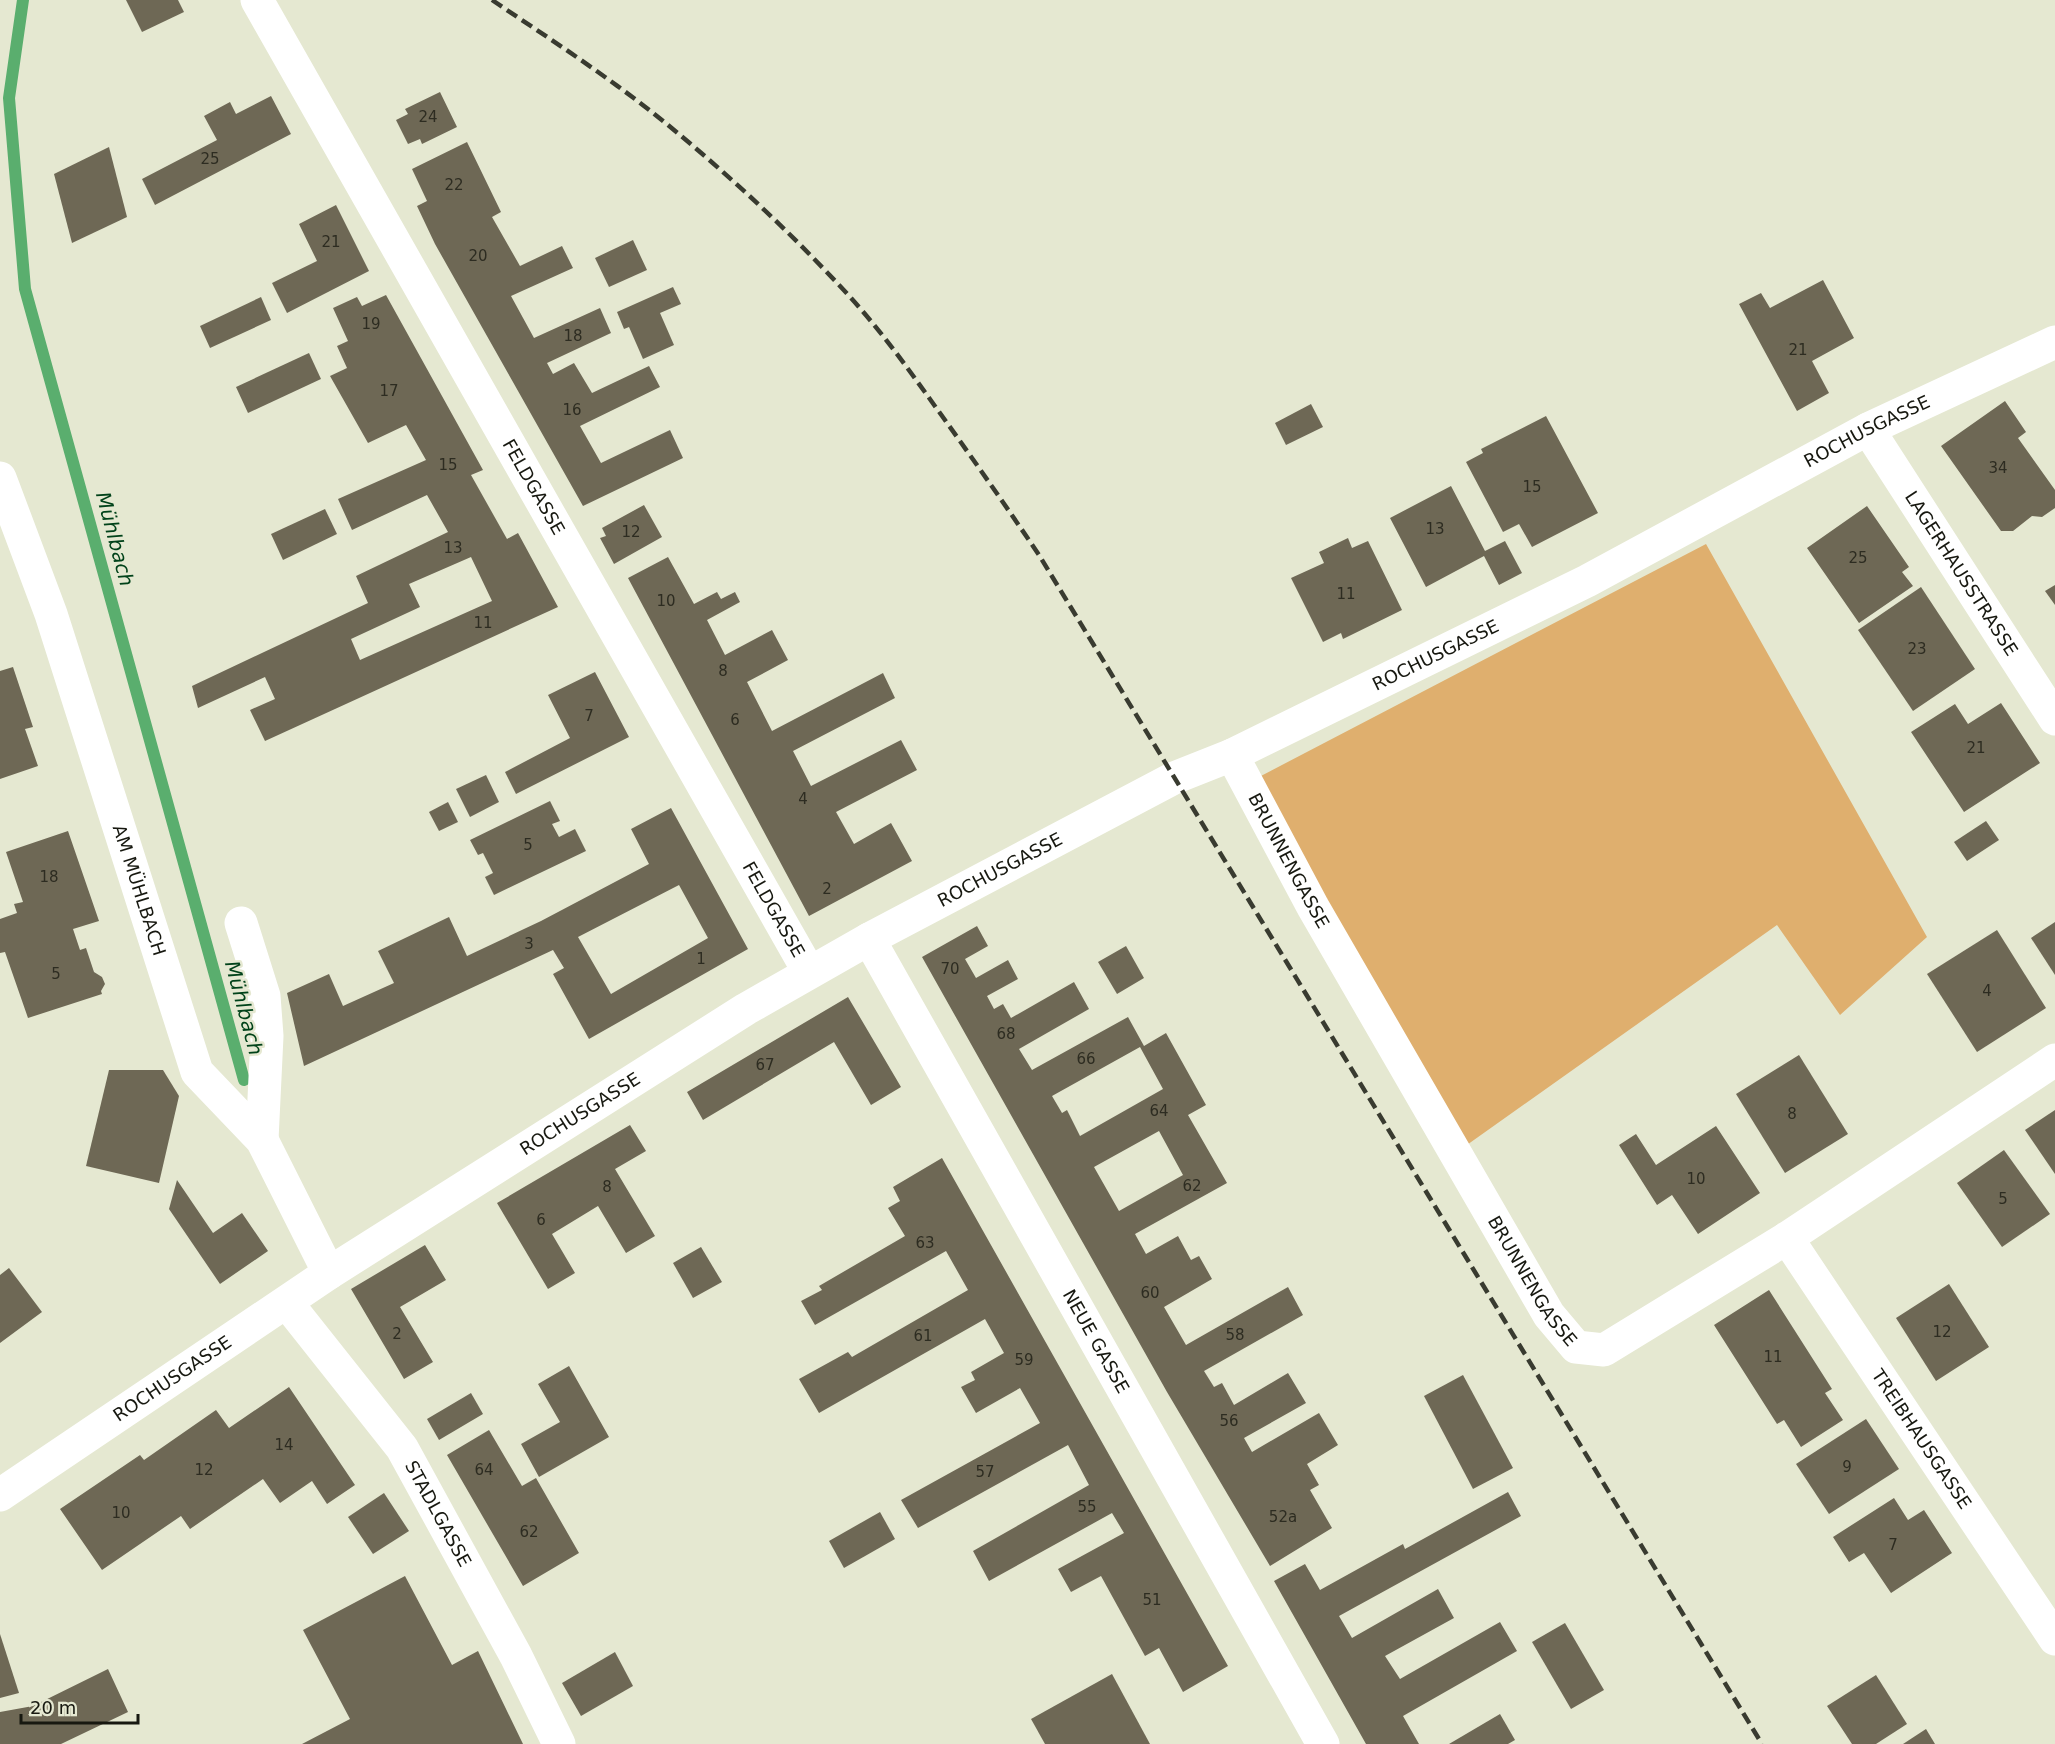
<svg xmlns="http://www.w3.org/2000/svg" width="2055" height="1744" font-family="'DejaVu Sans',sans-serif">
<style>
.green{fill:#dfaf6e}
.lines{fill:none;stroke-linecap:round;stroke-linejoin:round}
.stream{stroke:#5aae6e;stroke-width:12}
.building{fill:#6e6855;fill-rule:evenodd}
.minor{stroke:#fff;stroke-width:33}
.rail{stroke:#393b30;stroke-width:4.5;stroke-dasharray:12 6;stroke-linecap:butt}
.labels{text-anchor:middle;stroke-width:5;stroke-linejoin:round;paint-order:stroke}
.number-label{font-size:15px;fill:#2d2c21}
.street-label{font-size:18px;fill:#171810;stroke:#e5e8d1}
.water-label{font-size:20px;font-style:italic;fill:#004219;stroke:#e5e8d1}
</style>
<rect width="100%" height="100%" fill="#e5e8d1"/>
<!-- green -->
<polygon class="green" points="1706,544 1927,937 1840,1015 1777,925 1457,1152 1257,778"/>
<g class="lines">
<!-- stream -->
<polyline class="stream" points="23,0 9,98 25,289 244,1080"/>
</g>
<!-- building -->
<g class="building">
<polygon points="126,0 178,0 184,12 142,32"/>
<polygon points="440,92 457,127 422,144 420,139 408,144 396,120 408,114 405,109"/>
<polygon points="271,96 291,134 155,205 142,179 217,140 204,116 230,102 236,114"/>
<polygon points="467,142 501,212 492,217 520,266 562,246 573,268 511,296 534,338 600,308 611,333 547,363 553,374 574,363 592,393 649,366 660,387 580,426 601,463 670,430 683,458 583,506 435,244 417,206 427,201 412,169"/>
<polygon points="109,147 127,217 72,243 54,174"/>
<polygon points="336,205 369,271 287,313 272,283 317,261 299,224"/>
<polygon points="633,240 647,270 609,287 595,258"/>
<polygon points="1823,280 1854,338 1812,361 1829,393 1797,411 1739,304 1761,293 1770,308"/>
<polygon points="673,287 681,304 660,313 674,345 643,359 629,327 624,329 617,312"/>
<path d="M 386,295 L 483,470 L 471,475 L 507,539 L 518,533 L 558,607 L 265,741 L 250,710 L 275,699 L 265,677 L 198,708 L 192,686 L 368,603 L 356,576 L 448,532 L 427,495 L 352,530 L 338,499 L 426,460 L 406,425 L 368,443 L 330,376 L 347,368 L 337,346 L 348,341 L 333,308 L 357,297 L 362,306 ZM 471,557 L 492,601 L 360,660 L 351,639 L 420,607 L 409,584 Z"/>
<polygon points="261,297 271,320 210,348 200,326"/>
<polygon points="309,353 321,379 248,413 236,387"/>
<polygon points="2005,401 2026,432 2018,438 2055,490 2055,508 2042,517 2032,516 2013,531 2001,531 1941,446"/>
<polygon points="1311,404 1323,427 1286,445 1275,423"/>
<polygon points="1546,416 1598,513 1532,547 1519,524 1503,532 1466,462 1483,453 1481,449"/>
<polygon points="1451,486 1485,551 1505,541 1522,573 1499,585 1484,556 1426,587 1390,518"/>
<polygon points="644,505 662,537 614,564 600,538 606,536 602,528"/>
<polygon points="1867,506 1909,567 1902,572 1913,586 1859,623 1807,548"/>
<polygon points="325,509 337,534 283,560 271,534"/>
<polygon points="1348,538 1352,548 1368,541 1402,610 1343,639 1341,633 1323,642 1291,578 1324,563 1319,552"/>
<polygon points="668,557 694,604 717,592 721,599 735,592 740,602 707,620 725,655 772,630 788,660 747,682 772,731 883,673 895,698 793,751 811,786 901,740 917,770 836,812 854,844 891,823 912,861 809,916 628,578"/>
<polygon points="2055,585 2055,605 2045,591"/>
<polygon points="1921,587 1975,669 1913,711 1858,630"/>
<polygon points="13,667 33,727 25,729 38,766 0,779 0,671"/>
<polygon points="595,672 629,737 516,794 505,772 570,738 548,695"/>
<polygon points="2001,703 2040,763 1964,812 1911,732 1955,704 1968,724"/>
<polygon points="486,775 499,802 470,817 456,789"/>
<polygon points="550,801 560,821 552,824 559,837 575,829 586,851 494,895 485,877 493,873 483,853 478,855 470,840"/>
<polygon points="448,802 458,822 439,831 429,812"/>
<path d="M 671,808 L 748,949 L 589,1039 L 553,974 L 564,968 L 553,950 L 304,1066 L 287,993 L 329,974 L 343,1006 L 394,983 L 378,951 L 449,917 L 467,956 L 541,921 L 649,864 L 631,829 ZM 679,885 L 708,938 L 611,994 L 578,937 Z"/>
<polygon points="1986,821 1999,840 1967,861 1954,842"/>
<polygon points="68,831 99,921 73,929 80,950 86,948 94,972 102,977 105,984 101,991 102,994 28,1018 5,952 0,953 0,919 17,913 14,904 23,902 6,852"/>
<polygon points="2055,922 2055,975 2031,938"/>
<path d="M 977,926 L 988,946 L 965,959 L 976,978 L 1008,960 L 1018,979 L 987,996 L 994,1009 L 1003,1004 L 1011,1018 L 1074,982 L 1089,1009 L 1019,1049 L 1032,1070 L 1128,1017 L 1144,1046 L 1166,1033 L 1206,1105 L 1188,1115 L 1227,1183 L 1135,1234 L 1146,1254 L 1178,1236 L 1191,1260 L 1199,1256 L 1212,1279 L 1164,1307 L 1186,1345 L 1288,1287 L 1303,1315 L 1204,1371 L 1214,1387 L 1222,1383 L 1234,1405 L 1288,1373 L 1306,1403 L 1244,1438 L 1252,1452 L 1319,1413 L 1338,1445 L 1307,1464 L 1319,1485 L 1310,1490 L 1332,1528 L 1270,1566 L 1167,1392 L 922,957 ZM 1140,1047 L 1163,1089 L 1080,1136 L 1067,1110 L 1062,1113 L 1052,1096 ZM 1159,1131 L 1183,1175 L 1119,1211 L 1094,1167 Z"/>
<polygon points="1997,930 2046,1008 1977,1052 1927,974"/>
<polygon points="1126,946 1144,978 1117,994 1098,962"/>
<polygon points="848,997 901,1087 871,1105 834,1042 703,1120 687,1092"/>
<polygon points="1799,1055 1848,1134 1785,1173 1736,1094"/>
<polygon points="109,1070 163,1070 179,1096 159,1183 86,1166"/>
<polygon points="2055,1110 2055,1174 2025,1130"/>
<polygon points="630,1125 646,1151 615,1169 655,1236 626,1253 598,1206 552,1234 575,1273 548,1289 497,1203"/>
<polygon points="1716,1126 1760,1193 1698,1234 1672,1195 1657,1205 1619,1145 1636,1134 1656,1165"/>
<polygon points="2004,1150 2050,1214 2002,1247 1957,1183"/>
<polygon points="942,1158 1228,1666 1183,1692 1159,1648 1145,1656 1101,1576 1071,1592 1058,1569 1124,1533 1112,1513 989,1581 973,1551 1089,1485 1068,1445 918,1528 901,1500 1040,1423 1020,1388 976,1413 961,1387 975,1380 971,1372 1004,1353 985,1319 819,1413 799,1379 848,1352 852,1357 968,1290 946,1251 815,1325 801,1301 822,1290 819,1286 905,1236 888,1208 900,1201 893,1187"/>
<polygon points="177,1180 213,1233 242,1213 268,1251 220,1284 169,1209"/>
<polygon points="425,1245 446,1280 400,1307 433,1362 404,1379 351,1289"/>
<polygon points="701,1247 722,1282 693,1298 673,1263"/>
<polygon points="9,1268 42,1312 0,1343 0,1275"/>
<polygon points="1949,1284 1989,1347 1936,1381 1896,1318"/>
<polygon points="1769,1290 1832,1389 1825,1393 1843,1420 1801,1447 1784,1420 1777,1424 1714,1325"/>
<polygon points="569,1366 609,1437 539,1477 521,1444 560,1422 538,1384"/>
<polygon points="1463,1375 1513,1468 1473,1489 1424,1396"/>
<polygon points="289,1387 355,1485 327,1504 312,1481 280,1503 263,1479 190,1529 181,1516 102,1570 60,1509 140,1455 144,1460 216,1410 229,1428"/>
<polygon points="471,1393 483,1414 439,1440 427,1419"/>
<polygon points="1866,1419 1899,1469 1829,1514 1796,1464"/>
<polygon points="489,1430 522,1486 536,1478 579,1553 523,1586 447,1455"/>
<polygon points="1508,1492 1521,1516 1339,1616 1352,1638 1438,1589 1454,1618 1385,1656 1400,1679 1500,1622 1517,1651 1403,1716 1419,1744 1366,1744 1274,1581 1305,1564 1320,1590 1403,1544 1405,1549"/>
<polygon points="384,1493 409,1531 373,1554 348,1517"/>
<polygon points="1894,1498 1908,1520 1924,1510 1952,1553 1891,1593 1864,1553 1849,1562 1833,1537"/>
<polygon points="880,1512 895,1539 844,1568 829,1541"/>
<polygon points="405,1576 452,1665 478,1651 523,1744 302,1744 350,1719 303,1630"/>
<polygon points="1565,1623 1604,1690 1571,1709 1532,1642"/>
<polygon points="0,1634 19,1693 0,1698"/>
<polygon points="615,1652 633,1686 581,1716 562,1683"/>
<polygon points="108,1669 128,1712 61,1744 0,1744 0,1712 33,1706"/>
<polygon points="1112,1674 1150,1744 1045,1744 1031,1719"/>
<polygon points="1876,1675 1907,1724 1876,1744 1852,1744 1827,1706"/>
<polygon points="1500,1714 1515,1740 1508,1744 1449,1744"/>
<polygon points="1926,1729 1935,1744 1903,1744"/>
</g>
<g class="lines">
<!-- minor -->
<g class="minor">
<path id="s1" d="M 257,0 L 809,972"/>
<path id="s2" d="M 1868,429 L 2055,719"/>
<path id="s3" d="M 0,478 L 51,614 L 197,1072 L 262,1140 L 329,1273"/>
<path id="s4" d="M 1232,755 L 1313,907 L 1549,1315 L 1576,1347 L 1604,1350 L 1787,1238 L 2055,1060"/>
<polyline points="241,923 264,996 267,1036 262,1140"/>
<path id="s5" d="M 869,939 L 1323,1744"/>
<path id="s6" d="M 1787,1238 L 2055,1639"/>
<path id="s7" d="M 287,1303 L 402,1448 L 516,1656 L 559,1744"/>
<path id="s8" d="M 0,1495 L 329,1273 L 746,1009 L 869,939 L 1174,778 L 1232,755 L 1587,581 L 1868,429 L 2055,342"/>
</g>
<!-- rail -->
<path class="rail" d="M 492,0 C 556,43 621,85 680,135 C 741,186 798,240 851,298 C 880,330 907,367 932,402 C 968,452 1004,503 1039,555 L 1762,1744"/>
</g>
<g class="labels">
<!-- number labels -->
<g class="number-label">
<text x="428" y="122">24</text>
<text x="210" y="164">25</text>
<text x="454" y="190">22</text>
<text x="331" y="247">21</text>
<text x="478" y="261">20</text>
<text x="371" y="329">19</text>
<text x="573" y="341">18</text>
<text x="1798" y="355">21</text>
<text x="389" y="396">17</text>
<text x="572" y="415">16</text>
<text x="448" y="470">15</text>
<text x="1998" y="473">34</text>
<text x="1532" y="492">15</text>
<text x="1435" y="534">13</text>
<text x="631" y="537">12</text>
<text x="453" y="553">13</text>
<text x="1858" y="563">25</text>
<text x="1346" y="599">11</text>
<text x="666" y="606">10</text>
<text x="483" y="628">11</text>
<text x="1917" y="654">23</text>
<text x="723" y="676">8</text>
<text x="589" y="721">7</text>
<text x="735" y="725">6</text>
<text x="1976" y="753">21</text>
<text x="803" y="804">4</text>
<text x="528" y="850">5</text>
<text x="49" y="882">18</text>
<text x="827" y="894">2</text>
<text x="529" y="949">3</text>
<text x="701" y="964">1</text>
<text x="950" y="974">70</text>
<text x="56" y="979">5</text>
<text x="1987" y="996">4</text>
<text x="1006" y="1039">68</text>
<text x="1086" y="1064">66</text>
<text x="765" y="1070">67</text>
<text x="1159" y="1116">64</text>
<text x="1792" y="1119">8</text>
<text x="1696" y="1184">10</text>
<text x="1192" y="1191">62</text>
<text x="607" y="1192">8</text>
<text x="2003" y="1204">5</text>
<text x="541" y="1225">6</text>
<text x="925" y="1248">63</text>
<text x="1150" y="1298">60</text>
<text x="1942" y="1337">12</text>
<text x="397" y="1339">2</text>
<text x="1235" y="1340">58</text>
<text x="923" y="1341">61</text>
<text x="1773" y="1362">11</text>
<text x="1024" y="1365">59</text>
<text x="1229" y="1426">56</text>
<text x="284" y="1450">14</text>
<text x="1847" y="1472">9</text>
<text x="204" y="1475">12</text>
<text x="484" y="1475">64</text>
<text x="985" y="1477">57</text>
<text x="1087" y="1512">55</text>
<text x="121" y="1518">10</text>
<text x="1283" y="1522">52a</text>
<text x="529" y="1537">62</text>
<text x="1893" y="1550">7</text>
<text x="1152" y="1605">51</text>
</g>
<!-- street labels -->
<g class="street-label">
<text dy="6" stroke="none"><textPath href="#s8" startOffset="2152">ROCHUSGASSE</textPath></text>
<text dy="6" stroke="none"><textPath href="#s1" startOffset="560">FELDGASSE</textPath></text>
<text dy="6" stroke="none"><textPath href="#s2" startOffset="172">LAGERHAUSSTRASSE</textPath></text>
<text dy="6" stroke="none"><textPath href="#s8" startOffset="1666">ROCHUSGASSE</textPath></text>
<text dy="6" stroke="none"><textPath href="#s4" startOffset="120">BRUNNENGASSE</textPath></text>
<text dy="6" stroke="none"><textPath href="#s8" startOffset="1180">ROCHUSGASSE</textPath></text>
<text dy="6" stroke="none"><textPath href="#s3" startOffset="435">AM MÜHLBACH</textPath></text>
<text dy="6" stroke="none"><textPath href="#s1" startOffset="1046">FELDGASSE</textPath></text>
<text dy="6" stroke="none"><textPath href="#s8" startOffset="694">ROCHUSGASSE</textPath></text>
<text dy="6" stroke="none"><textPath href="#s4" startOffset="606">BRUNNENGASSE</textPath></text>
<text dy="6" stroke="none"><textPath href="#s5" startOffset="462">NEUE GASSE</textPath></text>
<text dy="6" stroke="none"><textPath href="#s8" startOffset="208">ROCHUSGASSE</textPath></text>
<text dy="6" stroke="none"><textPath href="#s6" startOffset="242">TREIBHAUSGASSE</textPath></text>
<text dy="6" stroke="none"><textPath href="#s7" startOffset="260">STADLGASSE</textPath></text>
</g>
<!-- water labels -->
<g class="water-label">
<text transform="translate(115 539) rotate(75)" y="7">Mühlbach</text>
<text transform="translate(244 1008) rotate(75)" y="7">Mühlbach</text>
</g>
</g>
<!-- scale -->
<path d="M21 1714v9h117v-9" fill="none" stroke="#171810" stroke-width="3"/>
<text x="30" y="1714" font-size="18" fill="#171810" stroke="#e5e8d1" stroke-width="4.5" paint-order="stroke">20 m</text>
</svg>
